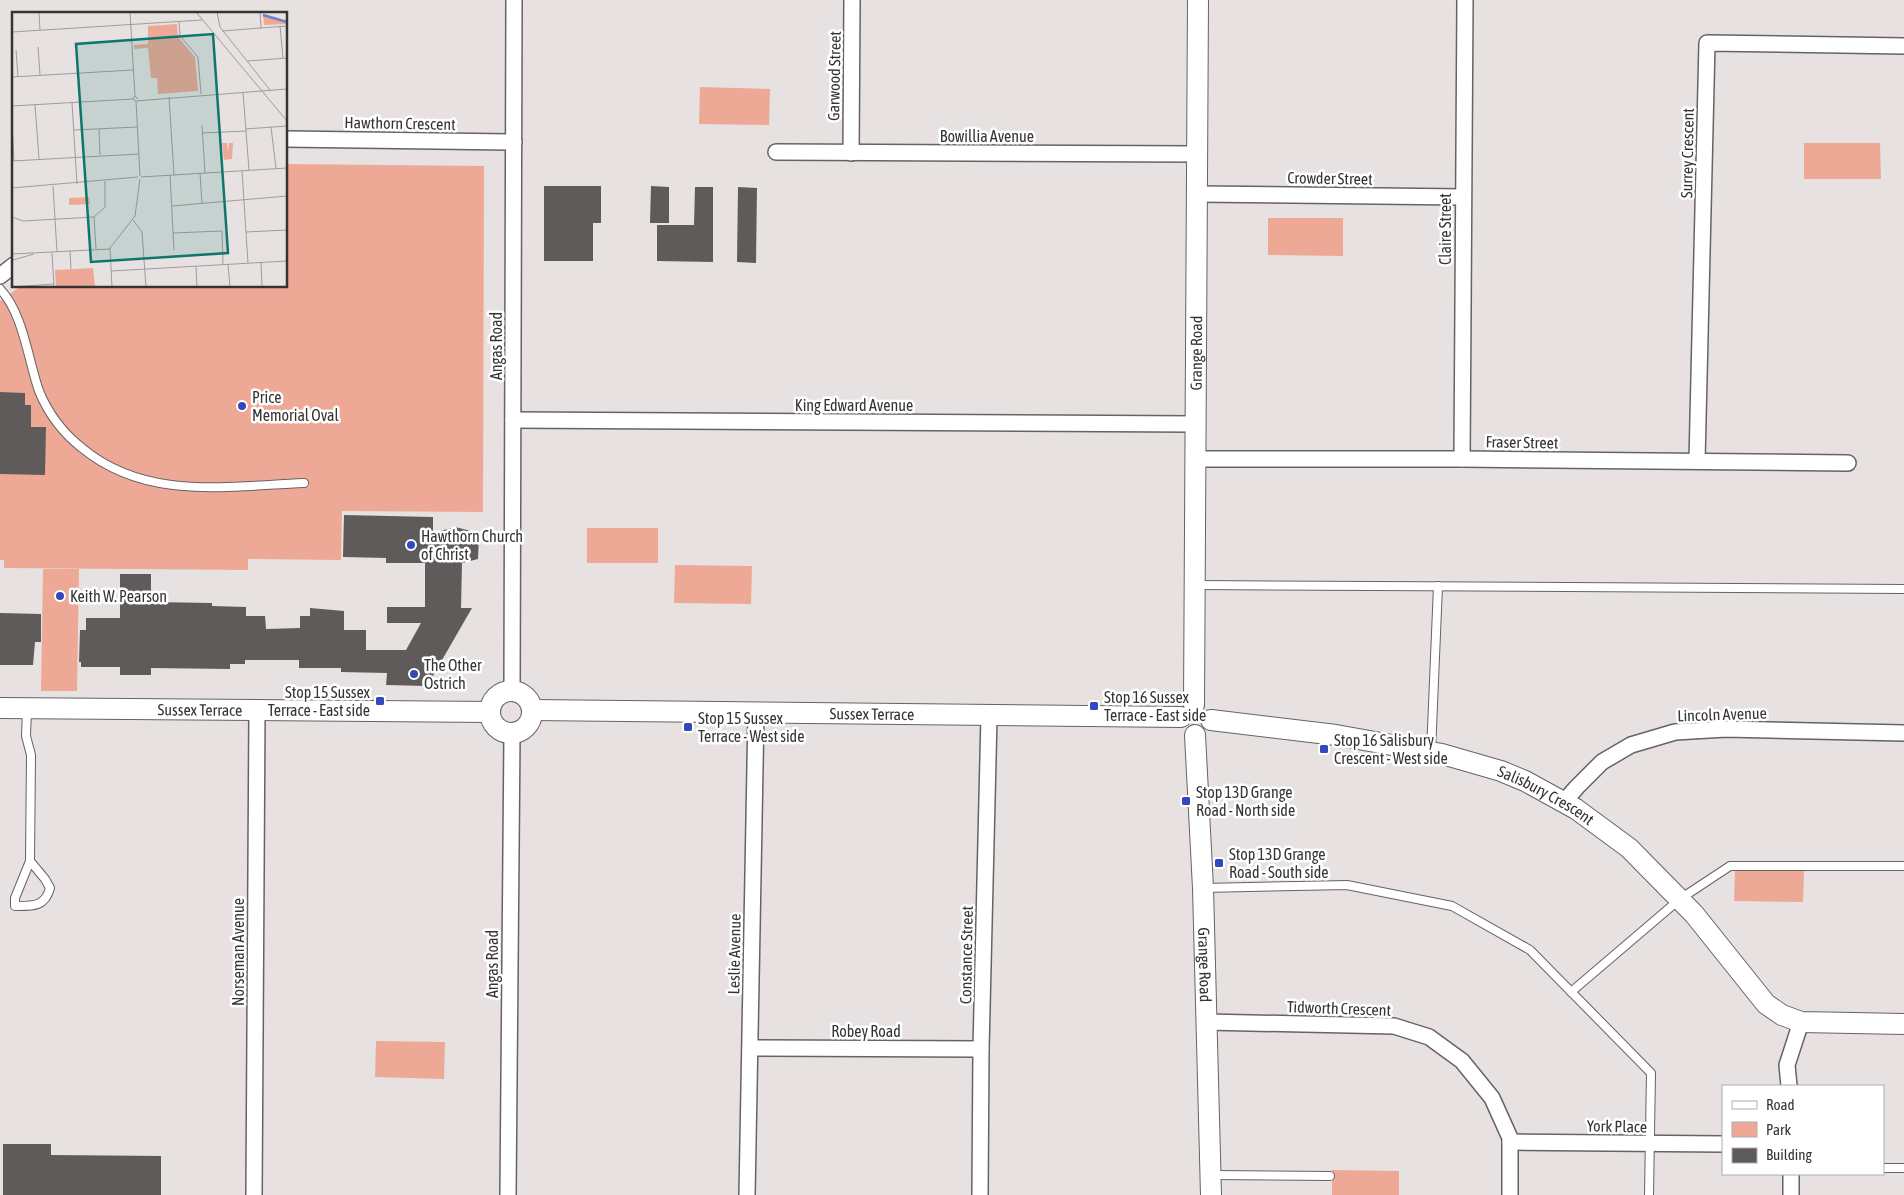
<svg xmlns="http://www.w3.org/2000/svg" width="1904" height="1195" font-family="'Asap Condensed',sans-serif">
<style>
.green{fill:#eea996}
.building{fill:#5f5b5a}
.lines{fill:none;stroke-linecap:round;stroke-linejoin:round}
.service-casing{stroke:#676362;stroke-width:10}
.minor-casing{stroke:#676362;stroke-width:18}
.tertiary-casing{stroke:#676362;stroke-width:22}
.service{stroke:#fff;stroke-width:8}
.minor{stroke:#fff;stroke-width:15}
.tertiary{stroke:#fff;stroke-width:20}
.poi-dot{fill:#3348ba;stroke:#fff;stroke-width:2}
.labels{text-anchor:middle;stroke-width:5;stroke-linejoin:round;paint-order:stroke}
.street-label{font-size:16px;fill:#353433;stroke:#fff}
.poi-label{font-size:16px;fill:#353433;stroke:#fff;text-anchor:start}
.inset-river{fill:none;stroke:#6c82c8;stroke-width:2.5}
.inset-road{fill:none;stroke:#a09c9b;stroke-width:1}
.view{fill:#0f766e;fill-opacity:0.15;stroke:#0f766e;stroke-width:2.5}
.inset-edge{fill:none;stroke:#353433;stroke-width:2.5}
</style>
<rect width="100%" height="100%" fill="#e7e2e1"/>
<!-- green -->
<g class="green">
<polygon points="700,87 770,89 769,125 699,124"/>
<polygon points="1804,143 1880,143 1881,179 1804,179"/>
<polygon points="286,164 484,166 483,512 342,511 341,560 248,559 248,570 4,568 4,560 0,560 0,301 21,286 286,286"/>
<polygon points="1268,218 1343,218 1343,256 1268,255"/>
<rect x="587" y="528" width="71" height="35"/>
<polygon points="675,565 752,566 751,604 674,603"/>
<polygon points="43,569 79,569 77,691 41,691"/>
<polygon points="1735,869 1804,870 1803,902 1734,901"/>
<polygon points="376,1041 445,1042 444,1079 375,1077"/>
<polygon points="1332,1170 1399,1171 1399,1195 1332,1195"/>
</g>
<!-- building -->
<g class="building">
<polygon points="544,186 601,186 601,223 593,223 593,261 544,261"/>
<polygon points="651,186 669,187 669,223 650,223"/>
<polygon points="695,187 713,187 713,262 657,261 657,225 694,225"/>
<polygon points="738,187 757,188 756,263 737,262"/>
<polygon points="0,392 25,393 25,405 31,405 31,427 46,427 45,475 0,474"/>
<polygon points="344,515 433,517 433,533 455,527 479,533 478,559 462,563 461,608 472,608 427,686 386,685 387,673 341,672 341,668 299,668 299,660 245,660 245,664 230,664 230,669 151,668 151,675 120,675 120,667 81,667 81,662 79,662 80,630 86,630 86,618 120,618 120,574 151,574 151,602 212,603 212,606 246,607 246,616 265,616 266,629 300,628 300,616 310,616 310,608 344,611 344,630 366,630 366,650 406,650 421,623 387,623 387,607 425,607 425,563 386,563 386,558 343,557"/>
<polygon points="0,613 41,614 41,642 35,642 33,665 0,665"/>
<polygon points="3,1144 51,1144 51,1155 161,1156 161,1195 3,1195"/>
</g>
<g class="lines">
<!-- service casing -->
<g class="service-casing">
<g id="service">
<path d="M 0,289 C 23,313 28,359 39,391 C 48,413 63,433 82,448 C 146,501 227,486 304,483"/>
<polyline points="1196,585 1904,589"/>
<path d="M 27,710 L 26,736 L 31,755 L 30,861 L 15,898 L 15,906 C 33,906 45,907 50,888 L 45,879 L 30,861"/>
<polyline points="1431,752 1438,586"/>
<polyline points="1203,888 1347,885 1452,906 1530,950 1651,1073 1649,1195"/>
<polyline points="1571,992 1680,899 1730,866 1904,866"/>
<polyline points="1883,1168 1904,1168"/>
<polyline points="1212,1175 1330,1176"/>
</g>
</g>
<!-- minor casing -->
<g class="minor-casing">
<g id="minor">
<polyline points="286,139 514,142"/>
<polyline points="776,152 1197,154"/>
<polyline points="851,153 852,0"/>
<polyline points="1197,194 1463,197"/>
<polyline points="0,276 14,265"/>
<polyline points="513,420 1195,424"/>
<polyline points="1195,459 1462,459 1848,463"/>
<polyline points="1462,459 1465,0"/>
<polyline points="1697,461 1707,43 1904,46"/>
<polyline points="512,691 514,0"/>
<polyline points="1564,802 1577,787 1602,762 1631,745 1675,732 1726,729 1904,733"/>
<polyline points="1206,1022 1394,1026 1429,1037 1462,1061 1492,1098 1510,1138 1510,1195"/>
<polyline points="750,1048 981,1049"/>
<polyline points="1789,1086 1787,1065 1801,1022"/>
<polyline points="1510,1142 1723,1144"/>
<polyline points="1791,1174 1791,1195"/>
<polyline points="254,1195 257,710"/>
<polyline points="508,1195 512,734"/>
<polyline points="747,1195 756,713"/>
<polyline points="980,1195 981,1049 989,716"/>
</g>
</g>
<!-- tertiary casing -->
<g class="tertiary-casing">
<g id="tertiary">
<circle cx="511" cy="712" r="21"/>
<path id="s1" d="M 1194,705 L 1198,0"/>
<path id="s2" d="M 0,708 L 490,712"/>
<path id="s3" d="M 532,710 L 1181,717"/>
<path id="s4" d="M 1211,720 L 1336,735 L 1442,754 L 1501,771 L 1525,781 L 1576,809 L 1629,848 L 1694,914 L 1766,1004 L 1782,1015 L 1801,1022 L 1904,1024"/>
<path id="s5" d="M 1195,735 L 1203,888 L 1211,1195"/>
</g>
</g>
<!-- service -->
<use href="#service" class="service"/>
<!-- minor -->
<use href="#minor" class="minor"/>
<!-- tertiary -->
<use href="#tertiary" class="tertiary"/>
</g>
<!-- markers -->
<g class="poi-dot">
<circle cx="242" cy="406" r="5"/>
<circle cx="411" cy="545" r="5"/>
<circle cx="60" cy="596" r="5"/>
<circle cx="414" cy="674" r="5"/>
<rect x="375" y="696" width="10" height="10" rx="2.5"/>
<rect x="1089" y="701" width="10" height="10" rx="2.5"/>
<rect x="683" y="722" width="10" height="10" rx="2.5"/>
<rect x="1319" y="744" width="10" height="10" rx="2.5"/>
<rect x="1181" y="796" width="10" height="10" rx="2.5"/>
<rect x="1214" y="858" width="10" height="10" rx="2.5"/>
</g>
<g class="labels">
<!-- street labels -->
<g class="street-label">
<text transform="translate(834 76) rotate(-89)" y="6">Garwood Street</text>
<text transform="translate(400 123) rotate(1)" y="6">Hawthorn Crescent</text>
<text x="987" y="142">Bowillia Avenue</text>
<text transform="translate(1687 153) rotate(-89)" y="6">Surrey Crescent</text>
<text transform="translate(1330 178) rotate(1)" y="6">Crowder Street</text>
<text transform="translate(1445 229) rotate(-90)" y="6">Claire Street</text>
<text transform="translate(496 346) rotate(-90)" y="6">Angas Road</text>
<text dy="6" stroke="none"><textPath href="#s1" startOffset="352">Grange Road</textPath></text>
<text x="854" y="411">King Edward Avenue</text>
<text transform="translate(1522 442) rotate(1)" y="6">Fraser Street</text>
<text dy="6" stroke="none"><textPath href="#s2" startOffset="200">Sussex Terrace</textPath></text>
<text dy="6" stroke="none"><textPath href="#s3" startOffset="340">Sussex Terrace</textPath></text>
<text transform="translate(1722 714) rotate(-2)" y="6">Lincoln Avenue</text>
<text dy="6" stroke="none"><textPath href="#s4" startOffset="346">Salisbury Crescent</textPath></text>
<text transform="translate(238 952) rotate(-90)" y="6">Norseman Avenue</text>
<text transform="translate(734 954) rotate(-89)" y="6">Leslie Avenue</text>
<text transform="translate(966 955) rotate(-89)" y="6">Constance Street</text>
<text transform="translate(492 964) rotate(-90)" y="6">Angas Road</text>
<text dy="6" stroke="none"><textPath href="#s5" startOffset="230">Grange Road</textPath></text>
<text transform="translate(1339 1008) rotate(2)" y="6">Tidworth Crescent</text>
<text x="866" y="1037">Robey Road</text>
<text transform="translate(1617 1126) rotate(1)" y="6">York Place</text>
</g>
<!-- poi labels -->
<g class="poi-label">
<text x="252" y="403">Price<tspan x="252" dy="18">Memorial Oval</tspan></text>
<text x="421" y="542">Hawthorn Church<tspan x="421" dy="18">of Christ</tspan></text>
<text x="70" y="602">Keith W. Pearson</text>
<text x="424" y="671">The Other<tspan x="424" dy="18">Ostrich</tspan></text>
<text x="370" y="698" text-anchor="end">Stop 15 Sussex<tspan x="370" dy="18">Terrace - East side</tspan></text>
<text x="1104" y="703">Stop 16 Sussex<tspan x="1104" dy="18">Terrace - East side</tspan></text>
<text x="698" y="724">Stop 15 Sussex<tspan x="698" dy="18">Terrace - West side</tspan></text>
<text x="1334" y="746">Stop 16 Salisbury<tspan x="1334" dy="18">Crescent - West side</tspan></text>
<text x="1196" y="798">Stop 13D Grange<tspan x="1196" dy="18">Road - North side</tspan></text>
<text x="1229" y="860">Stop 13D Grange<tspan x="1229" dy="18">Road - South side</tspan></text>
</g>
</g>
<!-- overview -->
<g transform="translate(12 12)">
<rect width="275" height="275" fill="#e7e2e1"/>
<path d="M 251,2 L 275,9 L 275,12 L 252,13 ZM 165,12 L 166,25 L 183,45 L 186,79 L 146,82 L 145,66 L 139,66 L 136,36 L 122,37 L 122,33 L 136,32 L 136,14 ZM 210,131 L 215,131 L 216,140 L 217,131 L 221,131 L 220,147 L 212,148 ZM 77,185 L 78,192 L 57,193 L 57,186 ZM 81,256 L 83,275 L 44,275 L 43,258 Z" fill="#eea996"/>
<path class="inset-river" d="M 251,3 L 275,10"/>
<path class="inset-road" d="M 27,0 L 28,18M 118,0 L 123,84M 184,0 L 275,109M 205,0 L 208,15 L 258,78M 248,0 L 249,16M 167,9 L 168,24 L 186,45 L 189,82M 268,14 L 271,46M 210,19 L 275,14M 0,20 L 190,8M 26,35 L 28,63M 4,38 L 6,65M 236,49 L 275,46M 0,65 L 121,58M 231,80 L 237,158M 157,85 L 162,163M 126,87 L 123,84 L 121,87 L 124,89 L 275,77M 124,89 L 128,164M 60,91 L 65,172M 23,93 L 27,147M 0,94 L 121,87M 0,112 L 2,149M 190,113 L 193,161M 259,115 L 264,156M 87,117 L 88,143M 233,117 L 275,114M 62,118 L 125,115M 190,121 L 234,119M 0,149 L 127,142M 230,159 L 236,251M 188,161 L 190,192M 158,163 L 162,238M 129,165 L 275,156M 41,174 L 45,240M 0,176 L 126,165M 160,194 L 275,184M 0,205 L 11,209 L 82,205 L 93,195 L 93,169M 82,205 L 84,237M 121,208 L 130,220 L 134,275M 234,220 L 275,218M 161,221 L 210,219 L 211,252M 58,239 L 59,257M 40,241 L 42,275M 0,242 L 98,237M 1,248 L 22,242M 249,250 L 250,275M 216,252 L 218,275M 184,254 L 185,275M 99,259 L 275,249M 0,275 L 42,272M 100,275 L 98,236 L 123,204 L 128,167"/>
<path class="view" d="M 201,22 L 216,241 L 79,250 L 64,32 Z"/>
<rect width="275" height="275" class="inset-edge"/>
</g>
<!-- legend -->
<rect x="1722" y="1085" width="162" height="90" fill="#ffffff" stroke="#aeaead"/>
<rect x="1732" y="1101" width="25" height="8" fill="#ffffff" stroke="#aeaead"/>
<text x="1766" y="1110" font-size="15" fill="#353433">Road</text>
<rect x="1732" y="1122" width="25" height="15" fill="#eea996" stroke="#aeaead"/>
<text x="1766" y="1135" font-size="15" fill="#353433">Park</text>
<rect x="1732" y="1148" width="25" height="15" fill="#5f5b5a" stroke="#aeaead"/>
<text x="1766" y="1160" font-size="15" fill="#353433">Building</text>
</svg>
